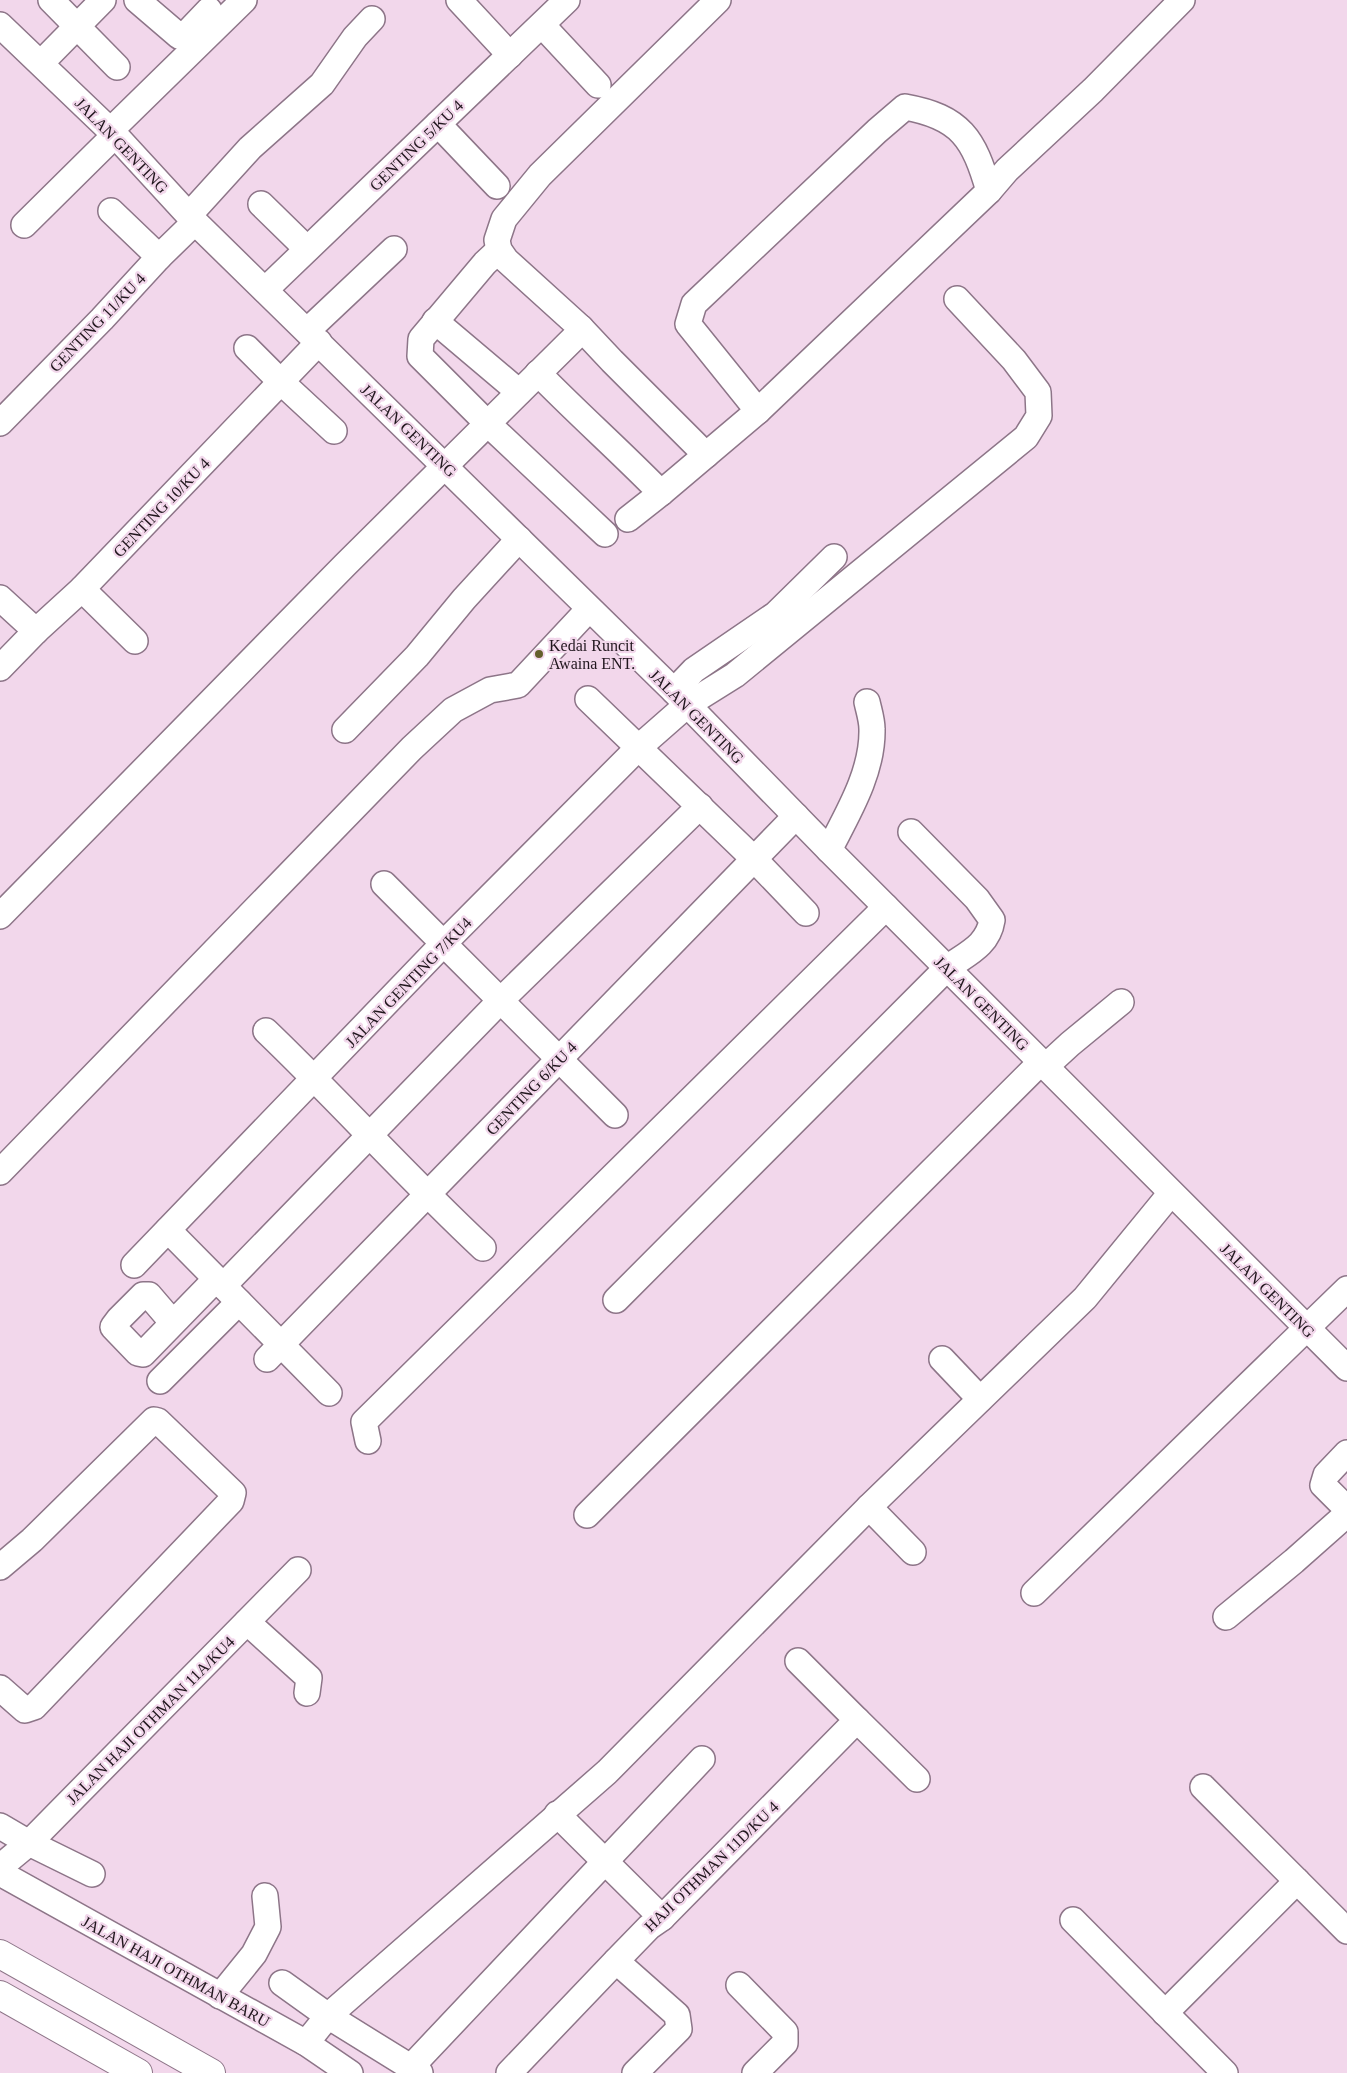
<svg xmlns="http://www.w3.org/2000/svg" width="1347" height="2073" font-family="Georgia,serif">
<style>
.lines{fill:none;stroke-linecap:round;stroke-linejoin:round}
.minor-casing{stroke:#8d7588;stroke-width:28}
.highway-casing{stroke:#8d7588;stroke-width:30}
.minor{stroke:#fff;stroke-width:25}
.highway{stroke:#fff;stroke-width:28}
.poi-dot{fill:#64602c;stroke:#f2d7eb;stroke-width:2}
.labels{text-anchor:middle;stroke-width:4.5;stroke-linejoin:round;paint-order:stroke}
.street-label{font-size:16px;fill:#20161d;stroke:#f2d7eb}
.poi-label{font-size:16px;fill:#20161d;stroke:#f2d7eb;text-anchor:start}
</style>
<rect width="100%" height="100%" fill="#f2d7eb"/>
<g class="lines">
<!-- minor casing -->
<g class="minor-casing">
<g id="minor">
<polyline points="51,0 117,67"/>
<polyline points="137,0 179,36 188,32 209,10"/>
<polyline points="459,0 510,55"/>
<polyline points="0,25 115,135 195,222 674,691 829,850 1347,1368"/>
<polyline points="542,25 598,85"/>
<polyline points="41,63 103,0"/>
<polyline points="438,124 497,186"/>
<polyline points="110,131 244,0"/>
<polyline points="261,204 307,249"/>
<polyline points="111,211 159,257"/>
<polyline points="190,214 250,148 322,84 355,37 372,19"/>
<polyline points="24,225 115,135"/>
<polyline points="499,250 485,263 421,339 420,356 487,423 605,534"/>
<polyline points="265,290 567,0"/>
<polyline points="435,321 519,392"/>
<polyline points="581,328 612,361 706,455"/>
<polyline points="307,331 394,249"/>
<polyline points="247,348 280,381 334,431"/>
<path d="M 538,373 C 578,414 621,452 661,493 L 628,519"/>
<polyline points="758,411 989,191 1007,170 1093,90 1182,0"/>
<polyline points="0,423 102,319 159,257 195,222"/>
<path d="M 661,493 L 758,411 L 688,324 L 694,304 L 877,131 L 905,107 C 961,117 974,139 989,191"/>
<polyline points="82,589 135,641"/>
<polyline points="0,598 36,631"/>
<polyline points="0,668 36,631 82,589 319,342"/>
<polyline points="674,691 694,670 776,614 834,557"/>
<polyline points="588,699 754,859 806,913"/>
<polyline points="345,730 417,656 464,599 519,539"/>
<path d="M 829,850 C 848,813 873,772 872,729 C 872,720 869,711 867,702"/>
<polyline points="384,884 615,1115"/>
<polyline points="0,916 345,565 576,336 581,328 506,260 499,250 497,240 504,219 540,175 718,0"/>
<path d="M 266,1031 C 340,1102 408,1178 483,1248"/>
<polyline points="1045,1067 1070,1044 1121,1002"/>
<polyline points="0,1172 412,748 453,710 490,690 518,685 589,609"/>
<polyline points="168,1230 329,1393"/>
<polyline points="134,1265 444,943 638,748 687,705 735,675 1026,437 1039,416 1038,392 1014,360 957,299"/>
<polyline points="223,1286 501,1000 700,806"/>
<path d="M 616,1300 L 947,968 C 966,954 988,946 992,920 L 977,899 L 911,832"/>
<polyline points="173,1323 149,1295 143,1295 119,1319 113,1327 138,1353 143,1354 216,1279"/>
<polyline points="267,1359 796,816"/>
<polyline points="942,1359 980,1399"/>
<polyline points="160,1381 239,1302"/>
<polyline points="368,1441 364,1422 886,907"/>
<polyline points="1347,1453 1326,1475 1323,1485 1347,1509"/>
<polyline points="869,1507 913,1552"/>
<polyline points="587,1515 1041,1062"/>
<polyline points="0,1567 32,1540 154,1420 158,1421 233,1493 231,1501 34,1707 25,1710 0,1688"/>
<polyline points="1034,1593 1347,1289"/>
<polyline points="1226,1617 1294,1561 1347,1514"/>
<polyline points="247,1622 309,1678 307,1693"/>
<polyline points="857,1720 917,1779"/>
<polyline points="1203,1787 1347,1931"/>
<polyline points="557,1814 662,1918"/>
<polyline points="0,1826 29,1843 92,1874"/>
<polyline points="0,1867 29,1843 298,1570"/>
<polyline points="0,1873 306,2043 350,2073"/>
<polyline points="1073,1920 1225,2073"/>
<polyline points="616,1961 677,2015 679,2029 635,2073"/>
<polyline points="282,1983 328,2016 420,2073"/>
<polyline points="739,1985 785,2032 785,2043 755,2073"/>
<polyline points="220,1996 254,1954 268,1927 265,1896"/>
<polyline points="1165,2013 1297,1881"/>
<polyline points="306,2043 328,2016 607,1772 869,1507 1085,1298 1171,1193"/>
<polyline points="411,2067 702,1759"/>
<polyline points="509,2073 616,1961 649,1927 662,1918 857,1720 798,1661"/>
</g>
</g>
<!-- highway casing -->
<g class="highway-casing">
<g id="highway">
<polyline points="0,1954 211,2073"/>
<polyline points="0,1995 138,2073"/>
</g>
</g>
<!-- minor -->
<use href="#minor" class="minor"/>
<!-- highway -->
<use href="#highway" class="highway"/>
</g>
<!-- markers -->
<circle class="poi-dot" cx="539" cy="654" r="5"/>
<g class="labels">
<!-- street labels -->
<g class="street-label">
<text transform="translate(122 145) rotate(46)" y="6">JALAN GENTING</text>
<text transform="translate(416 145) rotate(-44)" y="6">GENTING 5/KU 4</text>
<text transform="translate(97 322) rotate(-46)" y="6">GENTING 11/KU 4</text>
<text transform="translate(409 430) rotate(44)" y="6">JALAN GENTING</text>
<text transform="translate(161 507) rotate(-46)" y="6">GENTING 10/KU 4</text>
<text transform="translate(697 716) rotate(45)" y="6">JALAN GENTING</text>
<text transform="translate(408 982) rotate(-46)" y="6">JALAN GENTING 7/KU4</text>
<text transform="translate(982 1003) rotate(45)" y="6">JALAN GENTING</text>
<text transform="translate(531 1088) rotate(-46)" y="6">GENTING 6/KU 4</text>
<text transform="translate(1268 1290) rotate(45)" y="6">JALAN GENTING</text>
<text transform="translate(150 1720) rotate(-45)" y="6">JALAN HAJI OTHMAN 11A/KU4</text>
<text transform="translate(711 1866) rotate(-44)" y="6">HAJI OTHMAN 11D/KU 4</text>
<text transform="translate(176 1971) rotate(29)" y="6">JALAN HAJI OTHMAN BARU</text>
</g>
<!-- poi labels -->
<g class="poi-label">
<text x="549" y="651">Kedai Runcit<tspan x="549" dy="18">Awaina ENT.</tspan></text>
</g>
</g>
</svg>
